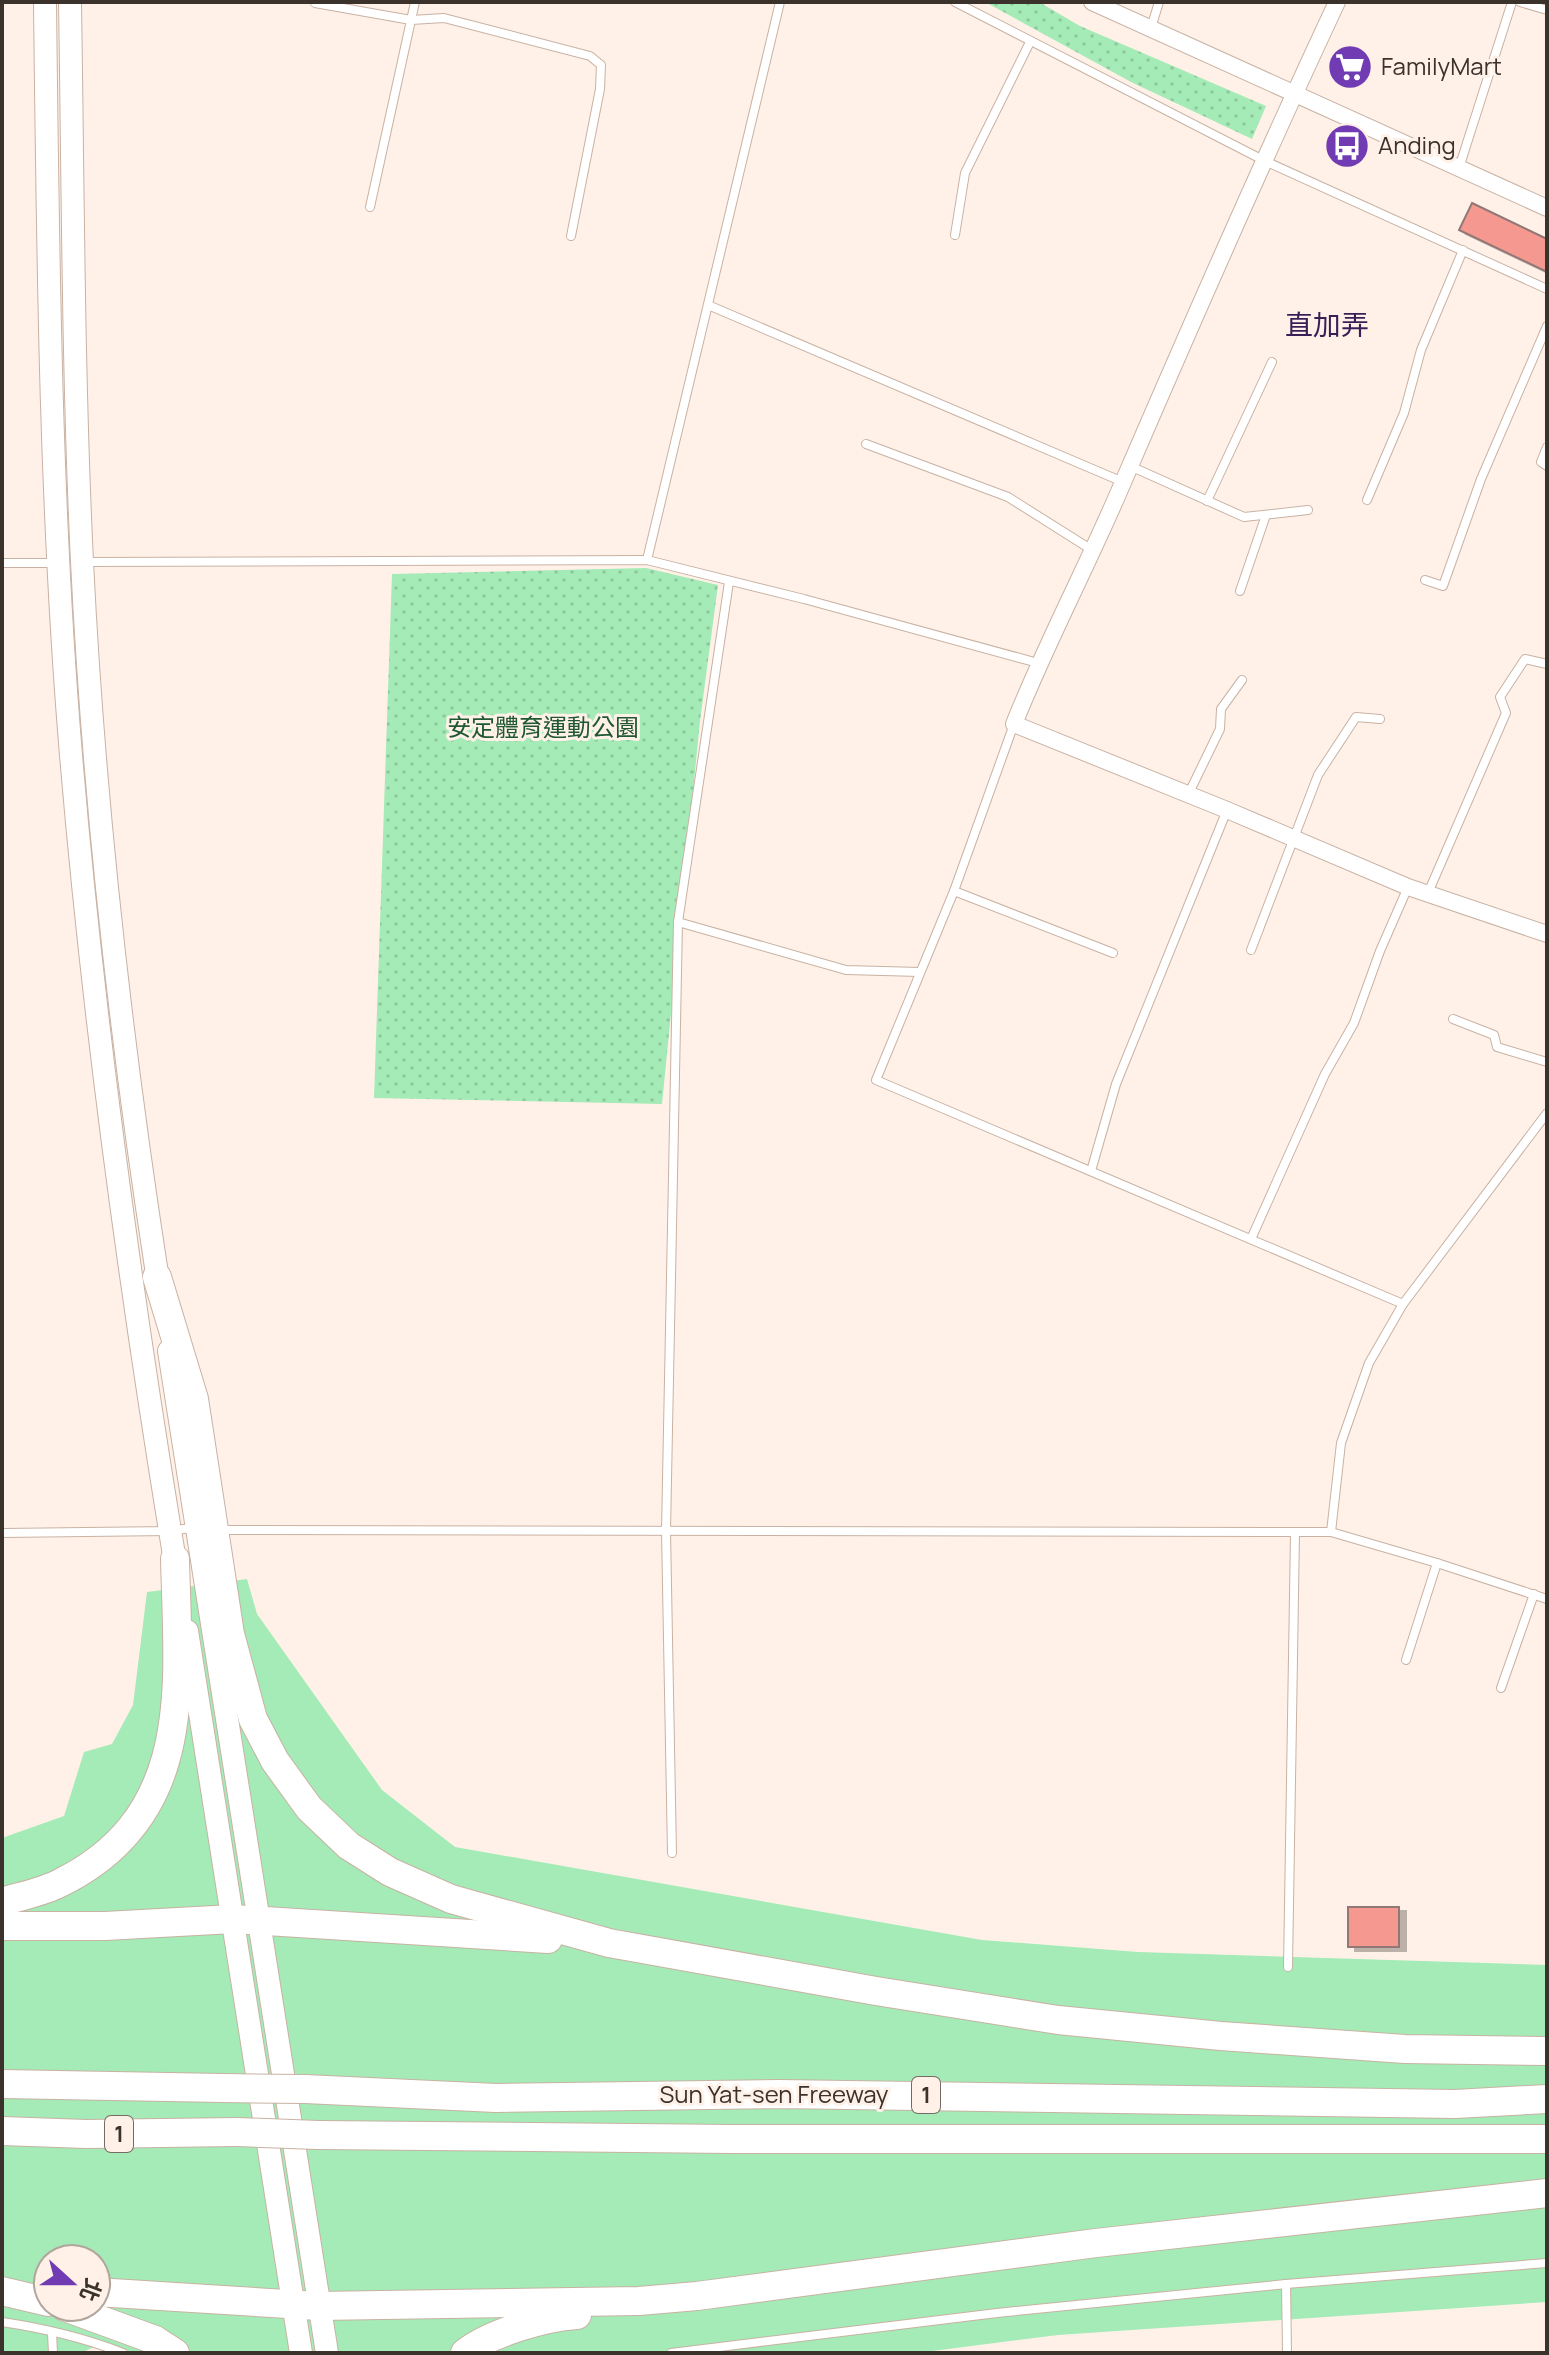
<svg xmlns="http://www.w3.org/2000/svg" width="1549" height="2355" font-family="Manrope,'Noto Sans TC',sans-serif">
<style>
.grass{fill:#a4ebb7;fill-rule:evenodd}
.park{fill:url(#park-dots)}
.building{fill:#f59990;stroke:#917774;stroke-width:2;filter:url(#shadow)}
.lines{fill:none;stroke-linecap:round;stroke-linejoin:round}
.service-casing{stroke:#c8b2a3;stroke-width:10}
.minor-casing{stroke:#c8b2a3;stroke-width:18}
.secondary-casing{stroke:#c8b2a3;stroke-width:24}
.motorway-casing{stroke:#c8b2a3;stroke-width:30}
.service{stroke:#fff;stroke-width:8}
.minor{stroke:#fff;stroke-width:16}
.secondary{stroke:#fff;stroke-width:22}
.motorway{stroke:#fff;stroke-width:28}
.motorway-bridge-casing{stroke:#c8b2a3;stroke-width:30;stroke-linecap:butt}
.motorway-bridge{stroke:#fff;stroke-width:28}
.labels{text-anchor:middle;stroke-width:6;stroke-linejoin:round;paint-order:stroke}
.shield{fill:#fff1e7;stroke:#766b64;stroke-width:2}
.shield-label{font-size:22px;font-weight:bold;fill:#3b322c}
.poi-label{font-size:24px;fill:#3b322c;stroke:#fff1e7;text-anchor:start}
.park-label{font-size:24px;fill:#1f5833;stroke:#fff1e7}
.street-label{font-size:24px;fill:#3b322c;stroke:#fff1e7}
.quarter-label{font-size:28px;fill:#371f58;stroke:#fff1e7}
</style>
<defs>
<pattern id="park-dots" width="8" height="8" patternUnits="userSpaceOnUse" patternTransform="scale(2)"><rect width="8" height="8" fill="#a4ebb7"/><path d="M2 2h.1M6 6h.1" fill="none" stroke="#8eca9e" stroke-width="1.8" stroke-linecap="round"/></pattern>
<filter id="shadow"><feDropShadow dx="7" dy="4" stdDeviation="0" flood-color="#0004"/></filter>
</defs>
<rect width="100%" height="100%" fill="#fff1e7"/>
<!-- grass -->
<path class="grass" d="M 247,1579 L 257,1614 L 382,1790 L 455,1847 L 982,1940 L 1138,1952 L 1547,1965 L 1547,2302 L 1058,2335 L 917,2353 L 123,2353 L 100,2344 L 81,2353 L 2,2353 L 2,1838 L 64,1816 L 84,1752 L 112,1744 L 133,1705 L 147,1592 ZM 48,2259 L 96,2259 L 96,2307 L 48,2307 Z"/>
<!-- park -->
<g class="park">
<polygon points="985,2 1039,2 1080,26 1266,106 1252,139 1131,82"/>
<polygon points="646,568 718,585 700,721 662,1104 374,1098 392,574"/>
</g>
<!-- building -->
<g class="building">
<polygon points="1472,203 1547,239 1547,272 1459,230"/>
<rect x="1348" y="1907" width="51" height="40"/>
</g>
<g class="lines">
<!-- service casing -->
<g class="service-casing">
<g id="service">
<polyline points="955,2 1265,161 1547,289"/>
<polyline points="1520,2 1547,10"/>
<polyline points="315,3 411,20 444,18 590,56 601,65 600,89 571,236"/>
<polyline points="1151,28 1159,2"/>
<polyline points="1459,168 1512,2"/>
<polyline points="370,207 415,2"/>
<polyline points="955,235 965,173 1030,42"/>
<polyline points="708,305 1123,482"/>
<polyline points="866,444 1008,497 1092,550"/>
<polyline points="1547,447 1541,462 1547,466"/>
<polyline points="1130,466 1244,517 1308,510"/>
<polyline points="1367,500 1404,413 1421,350 1463,250"/>
<polyline points="1207,501 1272,362"/>
<polyline points="647,560 780,2"/>
<polyline points="84,562 647,560 804,599 1038,663"/>
<polyline points="2,563 55,563"/>
<polyline points="1425,580 1443,586 1481,479 1547,326"/>
<polyline points="1240,591 1266,515"/>
<polyline points="1014,724 954,891 876,1080 1403,1304"/>
<polyline points="1188,795 1220,729 1221,709 1242,680"/>
<polyline points="954,891 1113,953"/>
<polyline points="1428,893 1506,713 1500,697 1525,659 1547,664"/>
<polyline points="678,922 846,970 920,972"/>
<polyline points="1251,950 1318,775 1356,717 1380,719"/>
<polyline points="1453,1019 1494,1035 1497,1047 1547,1062"/>
<polyline points="1091,1171 1116,1084 1227,810"/>
<polyline points="1251,1239 1325,1074 1354,1023 1380,951 1408,887"/>
<polyline points="218,1530 1331,1532 1437,1563 1547,1599"/>
<polyline points="1331,1532 1341,1443 1369,1363 1403,1304 1547,1113"/>
<polyline points="2,1533 170,1531 197,1527"/>
<polyline points="1406,1660 1437,1563"/>
<polyline points="1501,1688 1534,1594"/>
<polyline points="672,1853 666,1531 678,922 729,582"/>
<polyline points="1288,1967 1295,1533"/>
<polyline points="1286,2284 1287,2353"/>
<path d="M 2,2322 C 42,2328 85,2338 123,2353"/>
<polyline points="52,2333 53,2353"/>
<polyline points="671,2353 997,2313 1286,2284 1547,2263"/>
</g>
</g>
<!-- minor casing -->
<g class="minor-casing">
<g id="minor">
<polyline points="1092,2 1547,208"/>
<path d="M 1337,2 C 1263,160 1193,320 1124,480 C 1089,563 1047,641 1014,724 L 1227,810 L 1408,887 L 1547,934"/>
</g>
</g>
<!-- secondary casing -->
<g class="secondary-casing">
<g id="secondary">
<path d="M 45,2 C 48,253 50,505 71,755 C 94,1029 132,1302 177,1573"/>
<path d="M 70,2 C 73,189 73,375 82,562 C 94,806 122,1051 160,1293"/>
<polyline points="169,1351 327,2353"/>
<polyline points="187,1631 301,2353"/>
</g>
</g>
<!-- motorway casing -->
<g class="motorway-casing">
<g id="motorway">
<polyline points="157,1277 194,1399 230,1634 253,1719 275,1761 309,1808 349,1846 390,1872 451,1899 609,1943 876,1991 1058,2020 1221,2036 1405,2049 1547,2051"/>
<path d="M 2,1902 C 21,1896 43,1892 60,1883 C 196,1816 178,1685 175,1559"/>
<polyline points="2,1926 105,1926 233,1919 548,1939"/>
<polyline points="2,2084 223,2088"/>
<polyline points="305,2089 496,2098 779,2094 1455,2104 1547,2099"/>
<polyline points="2,2131 86,2134 237,2132"/>
<polyline points="318,2135 732,2139 1547,2139"/>
<polyline points="2,2291 48,2302"/>
<polyline points="96,2292 319,2306 639,2301 697,2296 1096,2243 1547,2193"/>
<polyline points="65,2307 155,2340 175,2353"/>
<path d="M 465,2353 C 490,2333 545,2317 577,2315"/>
</g>
</g>
<!-- service -->
<use href="#service" class="service"/>
<!-- minor -->
<use href="#minor" class="minor"/>
<!-- secondary -->
<use href="#secondary" class="secondary"/>
<!-- motorway -->
<use href="#motorway" class="motorway"/>
<!-- motorway-bridge casing -->
<g class="motorway-bridge-casing">
<g id="motorway-bridge">
<polyline points="223,2088 305,2089"/>
<polyline points="237,2132 318,2135"/>
</g>
</g>
<!-- motorway-bridge -->
<use href="#motorway-bridge" class="motorway-bridge"/>
</g>
<!-- icons -->
<defs>
<g id="supermarket-disc" transform="scale(2.3)"><circle r="9.5" fill="#713cb3" stroke="#fff1e7"/><path d="M-6-5.5h2.5l.6 2H6L4.5 2H-2.5L-4.4-4H-6ZM-1.5 3.2a1.3 1.3 0 1 0 .1 0ZM3 3.2a1.3 1.3 0 1 0 .1 0Z" fill="#fff"/></g>
<g id="bus-disc" transform="scale(2.3)"><circle r="9.5" fill="#713cb3" stroke="#fff1e7"/><path d="M-5-6H5V4H4V6H2V4H-2V6H-4V4H-5ZM-3.5-4V0h7V-4ZM-3.5 1.2v1.5H-2V1.2ZM2 1.2v1.5H3.5V1.2Z" fill="#fff"/></g>
</defs>
<g fill-rule="evenodd">
<use href="#supermarket-disc" x="1350" y="67"/>
<use href="#bus-disc" x="1347" y="146"/>
</g>
<g class="labels">
<!-- shield labels -->
<g class="shield">
<rect x="912" y="2077" width="28" height="36" rx="6"/>
<rect x="105" y="2116" width="28" height="36" rx="6"/>
</g>
<g class="shield-label">
<text x="926" y="2103">1</text>
<text x="119" y="2142">1</text>
</g>
<!-- poi labels -->
<g class="poi-label">
<text x="1381" y="75">FamilyMart</text>
<text x="1378" y="154">Anding</text>
</g>
<!-- park labels -->
<g class="park-label">
<text x="543" y="736">安定體育運動公園</text>
</g>
<!-- street labels -->
<g class="street-label">
<text x="774" y="2103">Sun Yat-sen Freeway</text>
</g>
<!-- quarter labels -->
<g class="quarter-label">
<text x="1327" y="335">直加弄</text>
</g>
</g>
<!-- border -->
<rect width="1549" height="2355" fill="none" stroke="#3b322c" stroke-width="8"/>
<!-- north arrow -->
<g transform="translate(72 2283) rotate(111)"><circle r="38" fill="#fff1e7" stroke="#b1a59c" stroke-width="2"/>
<path d="M0-6L14 30L0 20L-14 30Z" fill="#713cb3"/>
<text y="-12" font-size="22" font-weight="bold" text-anchor="middle" fill="#3b322c">北</text>
</g>
</svg>
